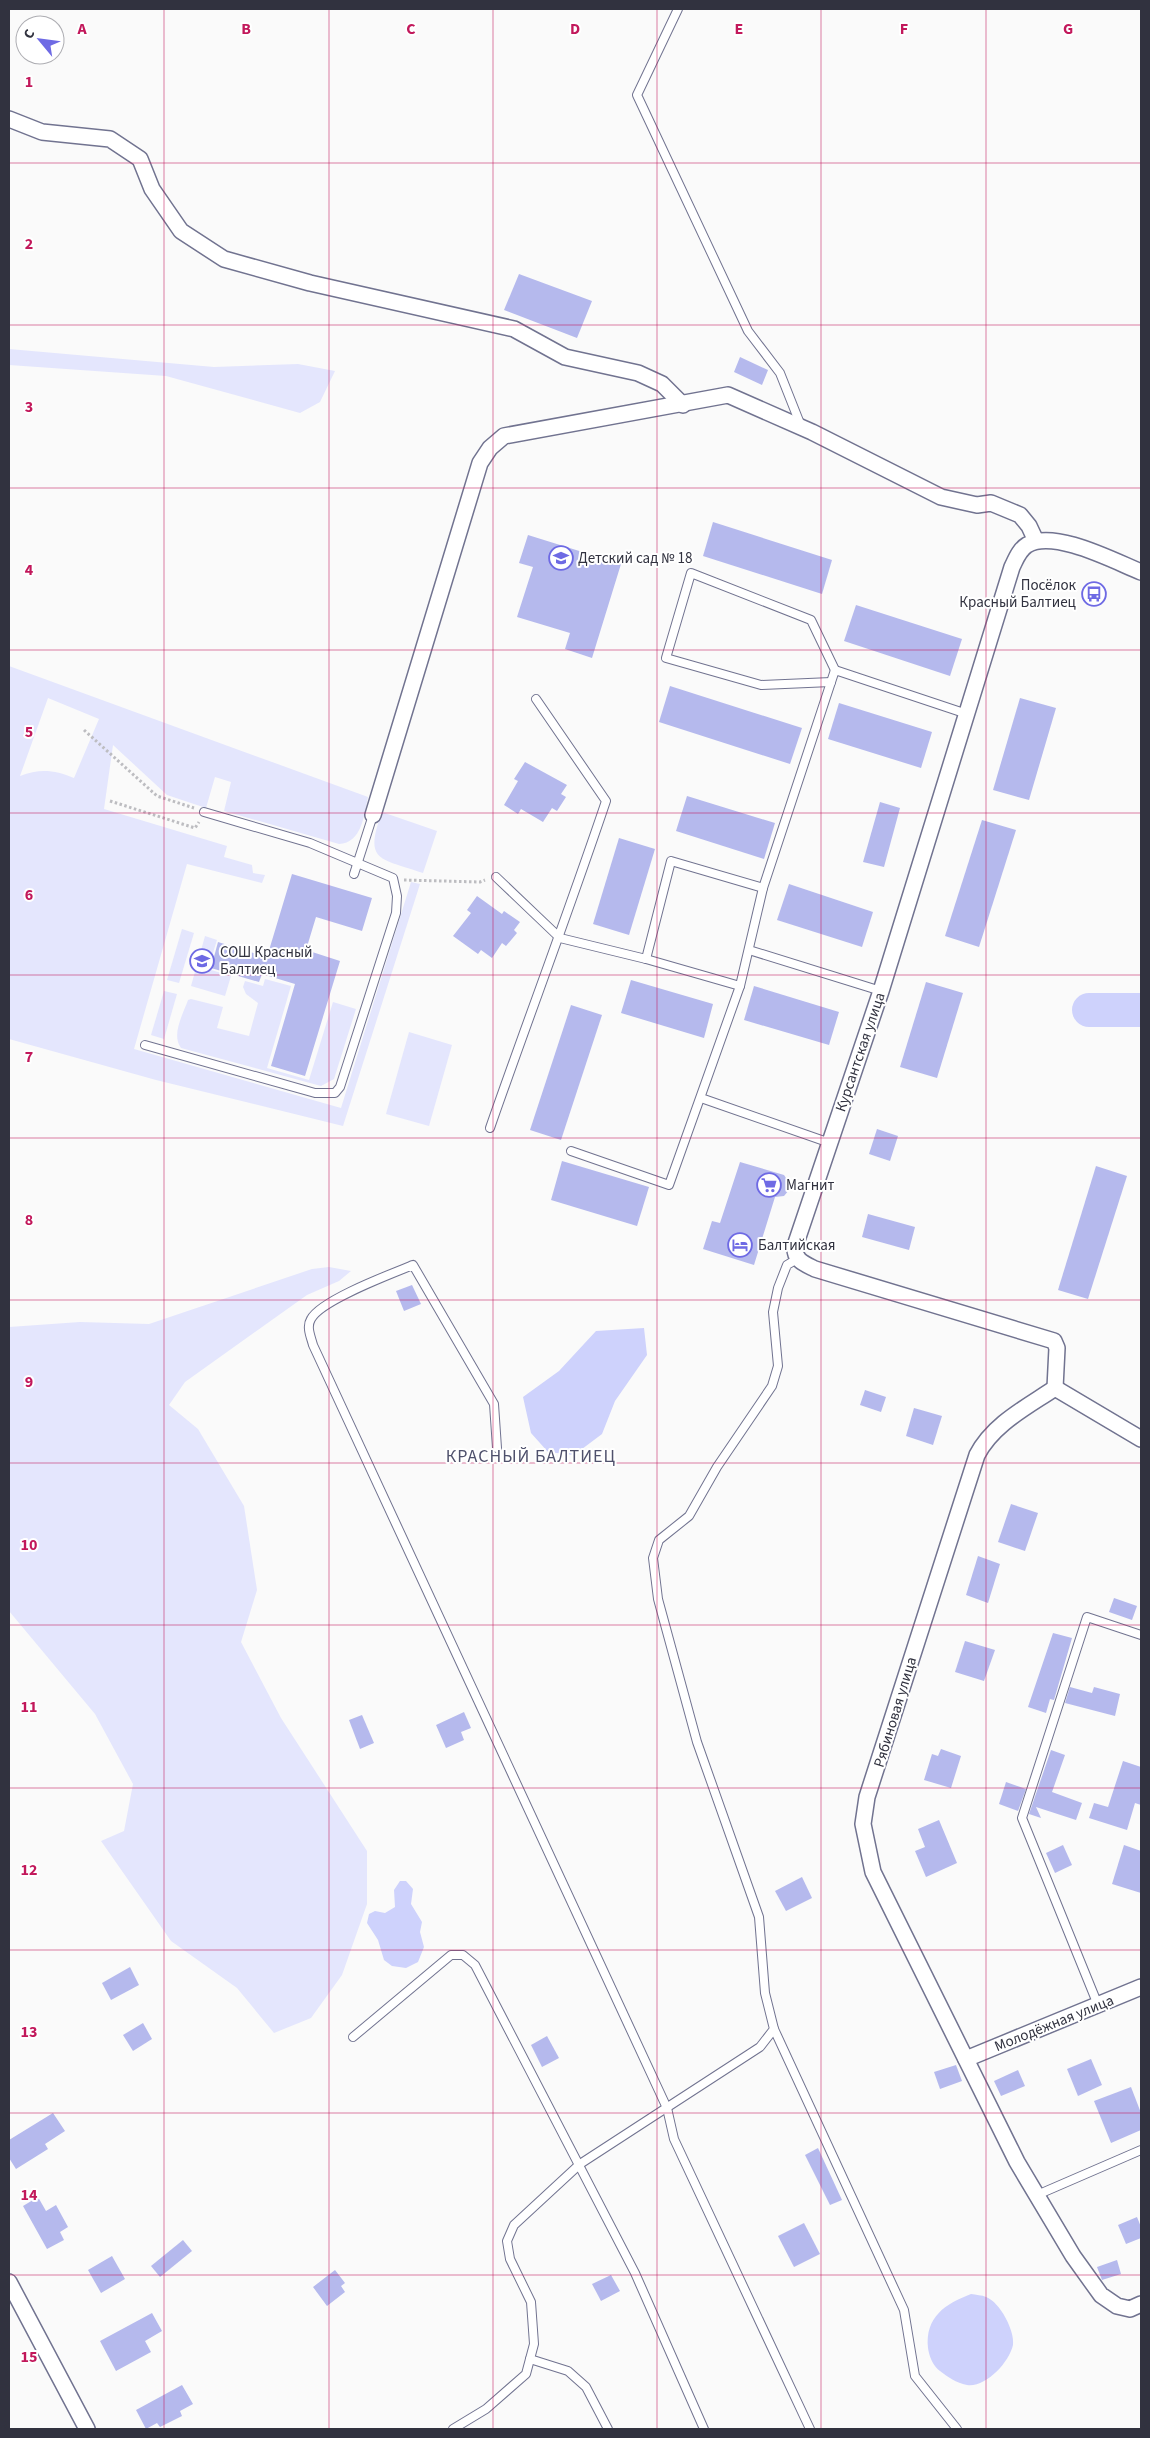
<svg xmlns="http://www.w3.org/2000/svg" width="1150" height="2438" font-family="'Source Sans 3',sans-serif">
<style>
.green{fill:#e4e6fd;fill-rule:evenodd}
.water{fill:#ced2fc}
.lines{fill:none;stroke-linecap:round;stroke-linejoin:round}
.river{stroke:#ced2fc;stroke-width:34}
.building{fill:#b5b9ed}
.lane-casing{stroke:#717390;stroke-width:10}
.street-casing{stroke:#717390;stroke-width:18}
.path{stroke:#bdbdc1;stroke-width:3;stroke-dasharray:2.5 2.5;stroke-linecap:butt}
.lane{stroke:#fff;stroke-width:8}
.street{stroke:#fff;stroke-width:15}
.grid{fill:none;stroke:#c2185b;stroke-width:1;stroke-opacity:0.55}
.labels{text-anchor:middle;stroke-width:4;stroke-linejoin:round;paint-order:stroke}
.poi-label{font-size:15px;fill:#31323f;stroke:#fff;text-anchor:start}
.street-label{font-size:15px;fill:#31323f;stroke:#fff}
.quarter-label{font-size:18px;letter-spacing:1px;fill:#4f516c;stroke:#fff}
.grid-label{font-size:16px;text-anchor:middle;font-weight:bold;fill:#c2185b;stroke:#fff;stroke-width:4;stroke-linejoin:round;paint-order:stroke}
</style>
<rect width="100%" height="100%" fill="#fafafa"/>
<!-- green -->
<g class="green">
<polygon points="9,349 214,367 298,364 335,371 320,402 300,413 166,376 9,365"/>
<path d="M 9,666 L 368,797 C 364,815 362,843 339,844 L 224,811 L 231,782 L 215,777 L 206,808 L 167,795 L 113,745 L 104,809 L 227,846 L 224,857 L 252,865 L 253,873 L 265,875 L 262,883 L 187,864 L 134,1049 L 341,1108 L 411,882 L 420,884 L 343,1126 L 156,1080 L 9,1039 ZM 48,698 L 99,719 L 74,778 C 55,770 40,768 20,776 Z"/>
<path d="M 382,812 L 437,831 L 423,873 C 381,858 363,863 382,812 Z"/>
<polygon points="182,929 194,933 179,983 167,980"/>
<polygon points="205,936 217,940 208,969 231,976 225,996 191,986"/>
<path d="M 265,979 L 291,986 L 267,1068 L 309,1080 L 333,1002 L 356,1009 L 334,1079 L 321,1086 L 181,1048 C 171,1035 183,1014 188,1000 L 191,999 L 223,1007 L 217,1028 L 249,1036 L 258,1003 L 246,994 L 243,987 L 245,981 L 263,986 Z"/>
<polygon points="164,991 177,994 164,1039 151,1035"/>
<polygon points="409,1032 452,1045 429,1126 386,1114"/>
<polygon points="329,1267 351,1271 339,1281 307,1295 185,1382 169,1405 198,1429 244,1506 257,1590 241,1642 281,1718 367,1851 367,1904 342,1975 311,2018 274,2033 237,1988 171,1941 101,1841 124,1831 133,1784 95,1714 9,1611 9,1327 80,1322 149,1324 312,1269"/>
</g>
<!-- water -->
<g class="water">
<polygon points="644,1328 647,1355 615,1401 602,1434 574,1455 548,1452 531,1433 523,1397 559,1371 596,1331"/>
<polygon points="400,1881 406,1881 413,1889 411,1904 422,1922 420,1932 424,1947 418,1962 406,1968 392,1966 384,1960 378,1940 367,1923 369,1914 375,1911 385,1913 395,1907 394,1890"/>
<path d="M 971,2294 C 976,2295 982,2295 986,2297 C 1000,2302 1015,2331 1013,2345 C 1009,2363 985,2388 967,2385 C 956,2383 948,2377 940,2371 C 933,2366 929,2356 928,2348 C 925,2317 945,2304 971,2294 Z"/>
</g>
<g class="lines">
<!-- river -->
<polyline class="river" points="1089,1010 1141,1010"/>
</g>
<!-- building -->
<g class="building">
<polygon points="519,274 592,301 577,338 504,310"/>
<polygon points="740,357 768,370 762,385 734,372"/>
<polygon points="713,522 832,560 822,594 703,556"/>
<polygon points="528,535 621,564 592,658 565,649 570,633 517,617 533,567 519,563"/>
<polygon points="856,605 962,639 950,676 844,641"/>
<polygon points="670,686 802,728 790,764 659,722"/>
<polygon points="1020,698 1056,708 1029,800 993,790"/>
<polygon points="839,703 932,732 921,768 828,739"/>
<polygon points="525,762 567,785 561,794 566,797 557,811 552,808 543,822 521,809 518,814 504,805 518,781 514,779"/>
<polygon points="687,796 775,823 764,859 676,831"/>
<polygon points="880,802 900,808 884,867 863,862"/>
<polygon points="982,820 1016,830 979,947 945,936"/>
<polygon points="619,838 655,849 629,935 593,924"/>
<polygon points="292,874 372,898 362,931 316,917 306,950 340,961 305,1076 271,1066 295,984 262,974 259,982 211,968 218,942 267,957"/>
<polygon points="789,884 873,912 862,947 777,920"/>
<polygon points="477,896 502,914 504,911 520,922 514,930 517,933 506,946 502,943 492,958 481,950 478,954 453,936 471,913 467,910"/>
<polygon points="631,980 713,1004 704,1038 621,1013"/>
<polygon points="926,982 963,993 937,1078 900,1067"/>
<polygon points="754,986 839,1012 829,1045 744,1020"/>
<polygon points="571,1005 602,1015 561,1140 530,1130"/>
<polygon points="877,1129 898,1136 890,1161 869,1154"/>
<polygon points="562,1161 649,1187 637,1226 551,1200"/>
<polygon points="740,1162 784,1175 788,1181 789,1190 784,1196 775,1197 754,1265 703,1249 712,1221 720,1223"/>
<polygon points="1096,1166 1127,1176 1088,1299 1058,1290"/>
<polygon points="868,1214 915,1227 909,1250 862,1237"/>
<polygon points="412,1285 421,1304 404,1311 396,1291"/>
<polygon points="865,1390 886,1397 881,1412 860,1405"/>
<polygon points="914,1408 942,1416 933,1445 906,1436"/>
<polygon points="1011,1504 1038,1513 1025,1551 998,1542"/>
<polygon points="978,1556 1000,1564 988,1603 966,1595"/>
<polygon points="1114,1598 1137,1606 1132,1620 1109,1612"/>
<polygon points="1053,1633 1072,1638 1054,1700 1050,1699 1046,1713 1028,1707"/>
<polygon points="965,1641 995,1650 984,1681 955,1672"/>
<polygon points="1070,1687 1092,1693 1094,1687 1120,1694 1115,1716 1065,1703"/>
<polygon points="464,1712 471,1728 461,1732 464,1740 446,1748 436,1725"/>
<polygon points="362,1715 374,1743 360,1749 349,1720"/>
<polygon points="941,1749 961,1756 951,1788 924,1780 932,1754 938,1756"/>
<polygon points="1051,1750 1065,1755 1052,1792 1082,1803 1076,1820 1036,1807 1041,1818 1029,1814"/>
<polygon points="1123,1761 1141,1767 1141,1805 1135,1803 1127,1830 1089,1818 1094,1803 1108,1807"/>
<polygon points="1006,1782 1026,1789 1018,1811 999,1804"/>
<polygon points="939,1820 957,1863 926,1877 915,1851 925,1847 918,1829"/>
<polygon points="1063,1845 1072,1865 1055,1873 1046,1853"/>
<polygon points="1124,1845 1141,1851 1141,1893 1112,1884"/>
<polygon points="802,1877 812,1898 786,1911 775,1891"/>
<polygon points="130,1967 139,1985 111,2000 102,1983"/>
<polygon points="143,2023 152,2039 133,2051 123,2035"/>
<polygon points="547,2036 559,2058 542,2067 531,2045"/>
<polygon points="1091,2059 1102,2085 1078,2096 1067,2069"/>
<polygon points="956,2065 962,2081 940,2089 934,2072"/>
<polygon points="1018,2070 1025,2086 1001,2096 994,2081"/>
<polygon points="1131,2087 1141,2113 1141,2130 1111,2143 1094,2101"/>
<polygon points="53,2113 65,2131 45,2144 48,2149 16,2169 9,2158 9,2140"/>
<polygon points="818,2148 842,2200 830,2205 805,2155"/>
<polygon points="38,2197 46,2211 56,2205 68,2227 60,2232 64,2240 47,2249 23,2206"/>
<polygon points="1137,2217 1141,2227 1141,2238 1126,2244 1118,2225"/>
<polygon points="804,2223 820,2254 794,2267 778,2236"/>
<polygon points="183,2240 192,2251 160,2277 151,2266"/>
<polygon points="112,2256 125,2279 101,2293 88,2270"/>
<polygon points="1117,2260 1121,2274 1102,2280 1097,2267"/>
<polygon points="335,2270 345,2283 341,2286 345,2292 327,2306 313,2287"/>
<polygon points="611,2275 620,2291 601,2301 592,2284"/>
<polygon points="152,2313 162,2331 145,2341 151,2352 116,2371 100,2341"/>
<polygon points="182,2385 193,2404 180,2411 182,2416 160,2427 157,2423 146,2429 136,2410"/>
</g>
<g class="lines">
<!-- lane casing -->
<g class="lane-casing">
<g id="lane">
<polyline points="678,9 637,95 748,331 780,373 801,426"/>
<polyline points="831,682 761,685 666,658 691,573 811,620 835,670"/>
<polyline points="354,874 373,815"/>
<polyline points="496,877 560,938 646,959 740,986"/>
<polyline points="749,950 881,991"/>
<polyline points="646,959 671,861 763,888"/>
<polyline points="145,1045 315,1093 335,1093 340,1087 396,913 397,896 393,878 310,843 204,812"/>
<polyline points="701,1098 830,1143"/>
<path d="M 490,1128 C 528,1019 569,911 606,801 L 536,699"/>
<polyline points="571,1151 669,1185 740,986 763,888 835,670 967,714"/>
<path d="M 497,1448 L 494,1404 L 413,1265 C 391,1274 321,1300 311,1319 C 306,1327 311,1337 313,1345 L 667,2108 L 674,2139 L 810,2429"/>
<polyline points="1098,2005 1022,1818 1087,1617 1141,1635"/>
<polyline points="774,2029 904,2310 915,2376 957,2429"/>
<polyline points="353,2037 451,1955 463,1955 475,1965 635,2273 704,2429"/>
<polyline points="1037,2195 1141,2150"/>
<polyline points="530,2359 568,2371 586,2387 608,2429"/>
<polyline points="453,2429 486,2409 526,2374 534,2344 531,2302 510,2259 507,2241 514,2225 580,2164 760,2047 774,2029 765,1993 759,1917 697,1742 658,1599 653,1558 659,1540 689,1516 717,1467 772,1386 778,1366 773,1312 778,1288 787,1265 797,1259"/>
</g>
</g>
<!-- street casing -->
<g class="street-casing">
<g id="street">
<polyline points="9,119 42,132 110,139 140,159 152,189 181,231 224,259 310,283 514,329 565,357 638,373 662,384 683,405"/>
<polyline points="373,815 480,463 490,448 504,436 728,395 812,432 941,497 977,505 991,503 1020,515 1029,526 1036,541"/>
<path d="M 1055,1388 L 1057,1348 L 1054,1341 L 815,1269 C 803,1263 794,1260 795,1246 L 881,991 L 1012,567 C 1016,559 1019,550 1027,545 C 1054,529 1114,561 1141,572"/>
<path d="M 1055,1388 C 1027,1407 993,1424 977,1455 L 867,1797 L 863,1824 L 873,1872 L 1017,2162 L 1073,2256 L 1101,2295 L 1117,2306 L 1130,2309 L 1141,2304"/>
<polyline points="1055,1388 1141,1439"/>
<polyline points="966,2059 1141,1987"/>
<polyline points="9,2282 87,2429"/>
</g>
</g>
<!-- path -->
<g class="path">
<polyline points="84,730 157,796 194,808"/>
<polyline points="110,801 195,828 199,822"/>
<polyline points="404,880 480,882 485,880"/>
</g>
<!-- lane -->
<use href="#lane" class="lane"/>
<!-- street -->
<use href="#street" class="street"/>
</g>
<!-- grid -->
<path class="grid" d="M 164,9 L 164,2429M 329,9 L 329,2429M 493,9 L 493,2429M 657,9 L 657,2429M 821,9 L 821,2429M 986,9 L 986,2429M 9,163 L 1141,163M 9,325 L 1141,325M 9,488 L 1141,488M 9,650 L 1141,650M 9,813 L 1141,813M 9,975 L 1141,975M 9,1138 L 1141,1138M 9,1300 L 1141,1300M 9,1463 L 1141,1463M 9,1625 L 1141,1625M 9,1788 L 1141,1788M 9,1950 L 1141,1950M 9,2113 L 1141,2113M 9,2275 L 1141,2275"/>
<!-- icons -->
<defs>
<g id="school-ring" transform="scale(1.25)"><circle r="9.5" fill="#fff" stroke="#6e6ae4" stroke-width="1.5"/><path d="M0-5L7-2L0 1L-7-2ZM-4 1L0 2.5L4 1V4Q0 6-4 4Z" fill="#6e6ae4"/></g>
<g id="bus-ring" transform="scale(1.25)"><circle r="9.5" fill="#fff" stroke="#6e6ae4" stroke-width="1.5"/><path d="M-5-6H5V4H4V6H2V4H-2V6H-4V4H-5ZM-3.5-4V0h7V-4ZM-3.5 1.2v1.5H-2V1.2ZM2 1.2v1.5H3.5V1.2Z" fill="#6e6ae4"/></g>
<g id="supermarket-ring" transform="scale(1.25)"><circle r="9.5" fill="#fff" stroke="#6e6ae4" stroke-width="1.5"/><path d="M-6-5.5h2.5l.6 2H6L4.5 2H-2.5L-4.4-4H-6ZM-1.5 3.2a1.3 1.3 0 1 0 .1 0ZM3 3.2a1.3 1.3 0 1 0 .1 0Z" fill="#6e6ae4"/></g>
<g id="hotel-ring" transform="scale(1.25)"><circle r="9.5" fill="#fff" stroke="#6e6ae4" stroke-width="1.5"/><path d="M-6-4.5h1.5V1H6V5H4.5V3h-9V5H-6ZM-4 0a1.8 1.8 0 1 1 3.6 0ZM.5 0V-2.5h3Q6-2.5 6 0Z" fill="#6e6ae4"/></g>
</defs>
<g fill-rule="evenodd">
<use href="#school-ring" x="561" y="558"/>
<use href="#bus-ring" x="1094" y="594"/>
<use href="#school-ring" x="202" y="961"/>
<use href="#supermarket-ring" x="769" y="1185"/>
<use href="#hotel-ring" x="740" y="1245"/>
</g>
<g class="labels">
<!-- poi labels -->
<g class="poi-label">
<text x="578" y="563">Детский сад № 18</text>
<text x="1076" y="590" text-anchor="end">Посёлок<tspan x="1076" dy="17">Красный Балтиец</tspan></text>
<text x="220" y="957">СОШ Красный<tspan x="220" dy="17">Балтиец</tspan></text>
<text x="786" y="1190">Магнит</text>
<text x="758" y="1250">Балтийская</text>
</g>
<!-- street labels -->
<g class="street-label">
<text transform="translate(860 1052) rotate(-71)" y="5">Курсантская улица</text>
<text transform="translate(895 1712) rotate(-73)" y="5">Рябиновая улица</text>
<text transform="translate(1054 2023) rotate(-22)" y="5">Молодёжная улица</text>
</g>
<!-- quarter labels -->
<g class="quarter-label">
<text x="531" y="1462">КРАСНЫЙ БАЛТИЕЦ</text>
</g>
</g>
<g class="grid-label">
<text x="82" y="34">A</text>
<text x="246" y="34">B</text>
<text x="411" y="34">C</text>
<text x="575" y="34">D</text>
<text x="739" y="34">E</text>
<text x="904" y="34">F</text>
<text x="1068" y="34">G</text>
<text x="29" y="87">1</text>
<text x="29" y="249">2</text>
<text x="29" y="412">3</text>
<text x="29" y="575">4</text>
<text x="29" y="737">5</text>
<text x="29" y="900">6</text>
<text x="29" y="1062">7</text>
<text x="29" y="1225">8</text>
<text x="29" y="1387">9</text>
<text x="29" y="1550">10</text>
<text x="29" y="1712">11</text>
<text x="29" y="1875">12</text>
<text x="29" y="2037">13</text>
<text x="29" y="2200">14</text>
<text x="29" y="2362">15</text>
</g>
<!-- border -->
<rect width="1150" height="2438" fill="none" stroke="#31323f" stroke-width="20"/>
<!-- north arrow -->
<g transform="translate(40 40) rotate(299)"><circle r="24" fill="#ffffff" stroke="#adadb2"/>
<path d="M0-4L9 19L0 12L-9 19Z" fill="#6e6ae4"/>
<text y="-8" font-size="14" font-weight="bold" text-anchor="middle" fill="#31323f">С</text>
</g>
</svg>
